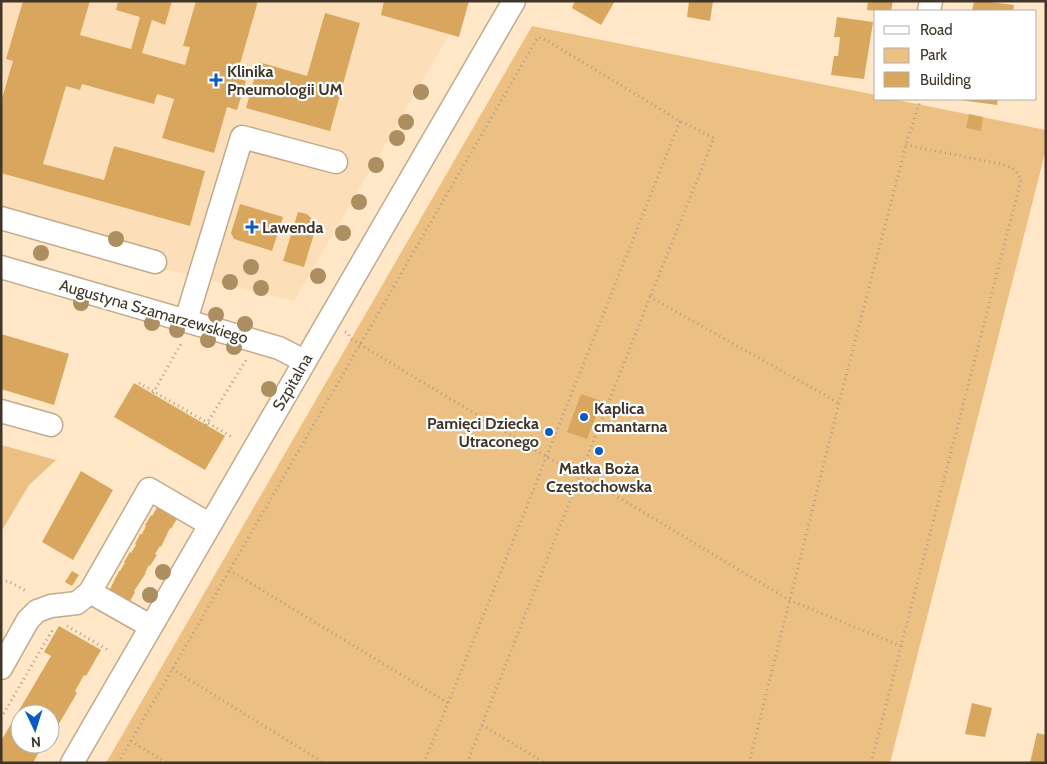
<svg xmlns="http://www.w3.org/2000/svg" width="1047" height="764" font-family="Cabin,sans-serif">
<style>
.built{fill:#fcdfb8}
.green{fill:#ecc083}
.building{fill:#d9a65d}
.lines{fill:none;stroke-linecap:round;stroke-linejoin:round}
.minor-casing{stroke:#c1ab8c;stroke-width:25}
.path{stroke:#b09e86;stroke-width:3;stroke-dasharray:1 4;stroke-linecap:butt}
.minor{stroke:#fff;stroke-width:22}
.tree{fill:#ac8e60}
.poi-dot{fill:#095ac3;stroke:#fff;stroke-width:2}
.labels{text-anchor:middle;stroke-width:4.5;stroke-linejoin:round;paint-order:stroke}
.poi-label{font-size:16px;font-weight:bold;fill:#3f3629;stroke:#fff;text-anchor:start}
.street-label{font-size:16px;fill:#3f3629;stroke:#fff}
</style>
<rect width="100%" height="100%" fill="#ffe7c7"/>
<!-- built -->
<polygon class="built" points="1,1 469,1 294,301 1,229"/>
<!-- green -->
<g class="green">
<polygon points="532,26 876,95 876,99 892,99 1046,130 1046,149 890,763 106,763"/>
<polygon points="1,445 56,460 29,485 1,532"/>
</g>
<!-- building -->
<g class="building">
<polygon points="23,1 90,1 80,35 131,49 140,17 116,10 118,1 172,1 165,25 152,20 142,53 185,65 190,47 183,46 196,1 258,1 236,78 246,81 237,110 227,107 214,153 162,138 174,99 157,94 154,104 82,84 80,90 66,86 43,164 104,180 114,146 205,171 190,226 1,173 1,102 13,61 6,59"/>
<polygon points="384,1 469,1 459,37 381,15"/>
<polygon points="575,1 615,1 601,25 572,8"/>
<polygon points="689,1 713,1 710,21 687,17"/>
<polygon points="868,1 893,1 891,11 876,11 867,10"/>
<polygon points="974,1 983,1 1014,5 1013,11 972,11"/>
<polygon points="325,13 360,23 330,131 246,108 259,62 307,76"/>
<polygon points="837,17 873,22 864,79 831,75 834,56 838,56 840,37 834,37"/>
<polygon points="960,99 998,99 997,105 960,100"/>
<polygon points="969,114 983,117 981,131 966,128"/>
<polygon points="240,204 283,217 272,251 234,239 231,233"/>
<polygon points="298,212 307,214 317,224 304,267 283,261"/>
<polygon points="1,334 69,354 54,405 1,389"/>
<polygon points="134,383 225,436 205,470 114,417"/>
<polygon points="581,394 602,401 587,439 567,432"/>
<polygon points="81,471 113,490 73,560 42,542"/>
<polygon points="158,506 178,517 171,529 170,528 161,547 160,546 155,554 157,555 150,566 149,565 145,573 146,573 134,591 135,592 129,603 109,591 119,571 120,571 125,563 124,562 130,552 131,553 136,545 135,544 140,534 142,534 146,526 145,525 151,515 152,516"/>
<polygon points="72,571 79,575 72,586 65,582"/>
<polygon points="59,626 101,650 86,676 84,675 75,691 77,693 50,739 50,714 20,714 20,744 47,744 46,747 43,745 33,763 1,763 1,741 51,656 44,652"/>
<polygon points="972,703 992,708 985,737 965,734"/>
<polygon points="1037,733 1046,735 1046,763 1030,763"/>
</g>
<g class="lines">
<!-- minor casing -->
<g class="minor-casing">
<g id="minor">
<polyline points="929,11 931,1"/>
<polyline points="1,218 155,262"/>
<polyline points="1,267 279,348 304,361"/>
<polyline points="186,320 242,137 336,162"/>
<polyline points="1,411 51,425"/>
<polyline points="90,592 150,626"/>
<polyline points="1,668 28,620 37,611 51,606 77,603 90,592 149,489 209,524"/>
<polyline points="72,763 514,1"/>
</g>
</g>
<!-- path -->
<g class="path">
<polyline points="345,332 348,333 351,339 547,457 580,474 789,600 901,646"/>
<polyline points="139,383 232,437"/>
<polyline points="153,393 182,342"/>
<polyline points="206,425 246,360"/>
<polyline points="229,570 448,703"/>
<polyline points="1,582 8,581 28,592"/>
<polyline points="67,626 108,650"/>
<polyline points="172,669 324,763"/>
<polyline points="1,718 53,629"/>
<polyline points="482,725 545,763"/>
<polyline points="131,741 167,763"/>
<polyline points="118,763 538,37 546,40 680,121 714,138 650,297"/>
<polyline points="424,763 482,619 680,121"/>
<polyline points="467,763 650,297 839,403"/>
<polyline points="749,763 839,403 906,145 919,104 918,99"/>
<path d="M 871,763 L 1021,180 C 1017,171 1013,168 1005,165 L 906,145"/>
</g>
<!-- minor -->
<use href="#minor" class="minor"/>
</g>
<!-- trees -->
<g class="tree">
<circle cx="421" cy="92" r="8"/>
<circle cx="406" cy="122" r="8"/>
<circle cx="397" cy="138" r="8"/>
<circle cx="376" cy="165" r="8"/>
<circle cx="359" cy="202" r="8"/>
<circle cx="343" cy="233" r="8"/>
<circle cx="116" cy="239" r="8"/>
<circle cx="41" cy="253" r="8"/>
<circle cx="251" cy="267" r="8"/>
<circle cx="318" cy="276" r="8"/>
<circle cx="230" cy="282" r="8"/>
<circle cx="261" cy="288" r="8"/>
<circle cx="81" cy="303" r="8"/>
<circle cx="216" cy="315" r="8"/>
<circle cx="152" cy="323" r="8"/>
<circle cx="245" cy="324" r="8"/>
<circle cx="177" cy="330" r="8"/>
<circle cx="208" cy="340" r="8"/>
<circle cx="234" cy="347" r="8"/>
<circle cx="269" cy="389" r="8"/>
<circle cx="163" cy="572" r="8"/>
<circle cx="150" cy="595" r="8"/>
</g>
<!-- markers -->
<g class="poi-dot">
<path d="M213.5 72.5h5v5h5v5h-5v5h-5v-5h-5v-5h5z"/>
<path d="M249.5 219.5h5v5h5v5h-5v5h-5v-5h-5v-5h5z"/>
<circle cx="584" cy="417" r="5"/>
<circle cx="549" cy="432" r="5"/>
<circle cx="599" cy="451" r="5"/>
</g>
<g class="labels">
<!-- poi labels -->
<g class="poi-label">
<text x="227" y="77">Klinika<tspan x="227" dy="18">Pneumologii UM</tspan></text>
<text x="262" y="233">Lawenda</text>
<text x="594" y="414">Kaplica<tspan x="594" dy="18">cmantarna</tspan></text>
<text x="539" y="429" text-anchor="end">Pamięci Dziecka<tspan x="539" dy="18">Utraconego</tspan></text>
<text x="599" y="474" text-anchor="middle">Matka Boża<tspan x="599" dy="18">Częstochowska</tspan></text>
</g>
<!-- street labels -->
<g class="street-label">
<text transform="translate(154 311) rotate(16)" y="6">Augustyna Szamarzewskiego</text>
<text transform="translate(292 382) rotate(-60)" y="6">Szpitalna</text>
</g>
</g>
<!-- border -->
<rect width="1047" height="764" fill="none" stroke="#3f3629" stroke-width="5"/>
<!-- legend -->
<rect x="874" y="10" width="162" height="90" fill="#ffffff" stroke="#b2afa9"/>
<rect x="884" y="26" width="25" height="8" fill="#ffffff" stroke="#b2afa9"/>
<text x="920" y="35" font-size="15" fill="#3f3629">Road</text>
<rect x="884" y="48" width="25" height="15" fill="#ecc083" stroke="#b2afa9"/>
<text x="920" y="60" font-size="15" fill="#3f3629">Park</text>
<rect x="884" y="72" width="25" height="15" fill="#d9a65d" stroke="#b2afa9"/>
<text x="920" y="85" font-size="15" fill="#3f3629">Building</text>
<!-- north arrow -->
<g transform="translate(35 729) rotate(176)"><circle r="24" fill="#ffffff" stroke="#b2afa9"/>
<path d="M0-4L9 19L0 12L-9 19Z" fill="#095ac3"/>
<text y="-8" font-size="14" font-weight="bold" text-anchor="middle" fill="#3f3629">N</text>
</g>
</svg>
